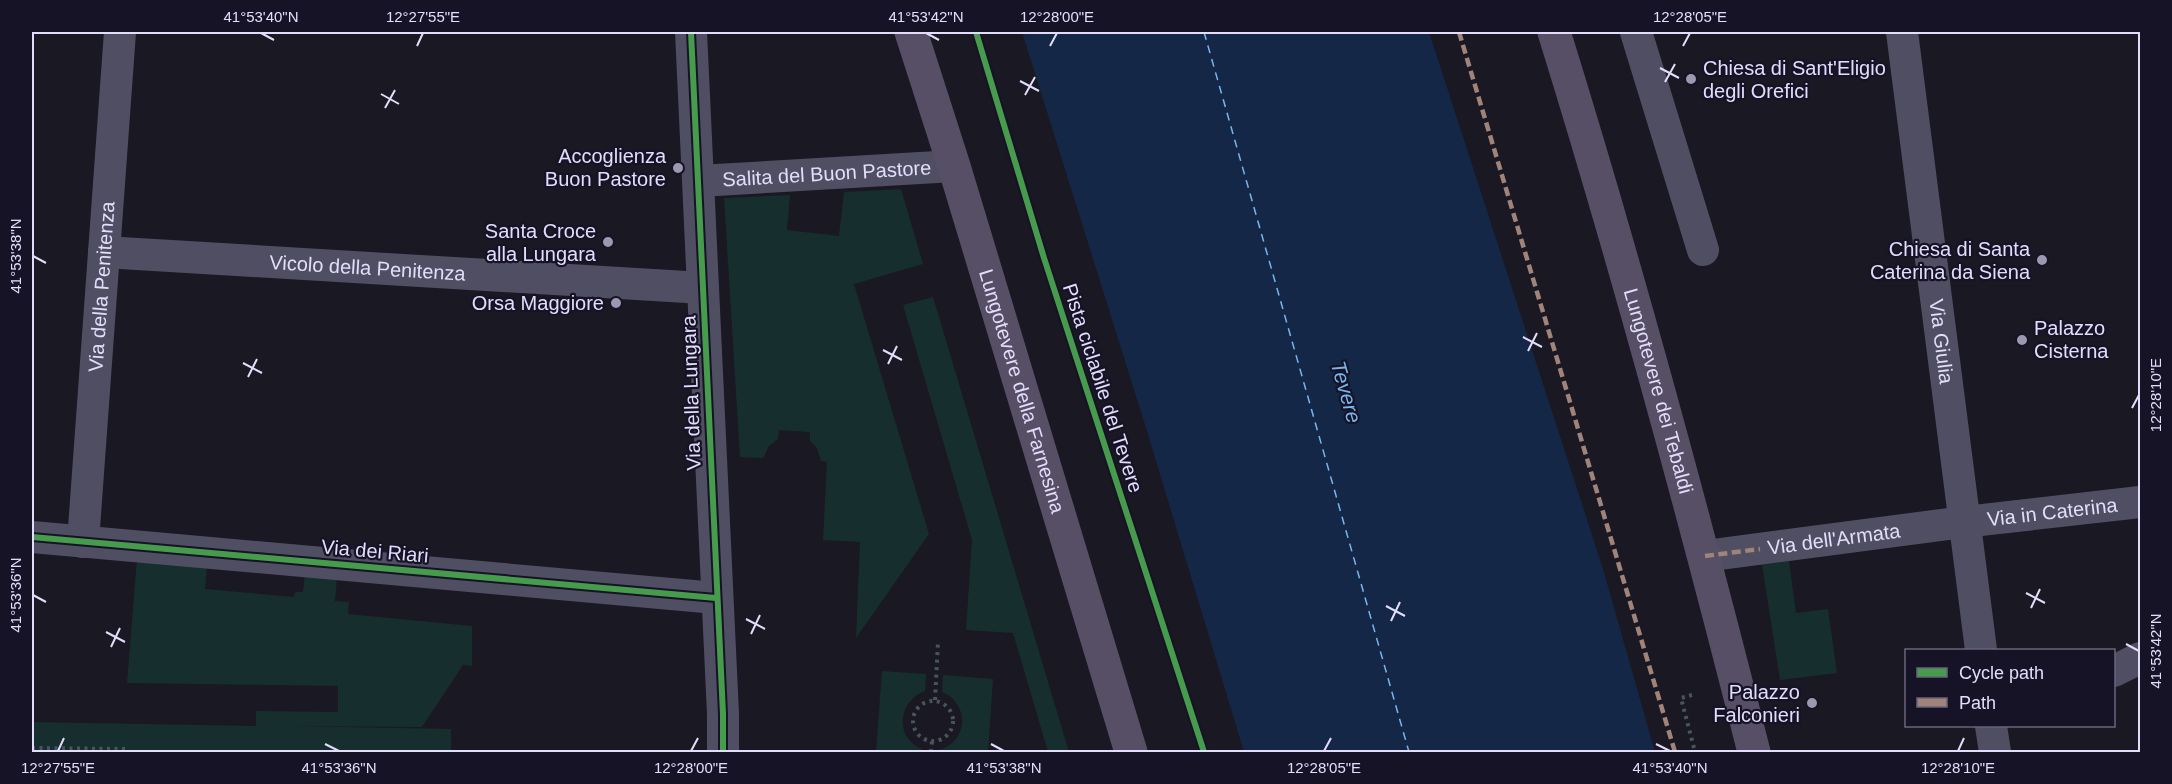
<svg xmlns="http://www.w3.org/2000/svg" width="2172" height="784" font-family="Helvetica,sans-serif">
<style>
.green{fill:#172e2e}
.water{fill:#152746}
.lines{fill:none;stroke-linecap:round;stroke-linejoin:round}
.ferry{stroke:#76b6f0;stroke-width:1.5;stroke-dasharray:8 6;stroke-linecap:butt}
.path{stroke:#4a5460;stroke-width:4;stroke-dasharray:3 4.5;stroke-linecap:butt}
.minor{stroke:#504e62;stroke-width:32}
.major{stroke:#574f66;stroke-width:33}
.quiet{stroke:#a18479;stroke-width:4.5;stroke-dasharray:9 4.5;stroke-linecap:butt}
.cycleway-casing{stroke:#171327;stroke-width:10}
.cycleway{stroke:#469c4c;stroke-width:6}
.ticks{fill:none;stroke:#e1ddfb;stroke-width:2}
.poi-dot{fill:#9b98af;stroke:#171327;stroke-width:2}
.labels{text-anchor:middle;stroke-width:4.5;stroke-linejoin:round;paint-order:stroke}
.poi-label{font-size:20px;fill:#e1ddfb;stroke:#171327;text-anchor:end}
.street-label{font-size:20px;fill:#e1ddfb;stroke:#171327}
.water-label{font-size:21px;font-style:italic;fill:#76b6f0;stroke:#171327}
.neatline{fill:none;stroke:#e1ddfb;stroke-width:2}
.ticks-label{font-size:15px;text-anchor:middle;fill:#e1ddfb}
</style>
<rect width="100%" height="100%" fill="#1a1822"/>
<!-- green -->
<g class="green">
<polygon points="901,189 923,264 854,284 929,534 856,638 860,542 823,540 827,462 821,461 817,448 810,441 810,432 779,430 778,439 769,446 763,458 740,457 724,198 790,195 787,230 839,236 844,192"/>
<polygon points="933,297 1069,752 1048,752 1013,633 966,630 972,540 903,305"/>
<polygon points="137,559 207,565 205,589 294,597 295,592 303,592 305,574 337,578 335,601 349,602 348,614 472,626 472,666 463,665 422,727 289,726 451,729 451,752 32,752 32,722 256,726 256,711 338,712 338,686 127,683"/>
<polygon points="1789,561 1796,613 1828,609 1837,673 1780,680 1762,565"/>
<path d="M 882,671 L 926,674 L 925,691 C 899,700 893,737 922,749 L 921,752 L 876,752 Z"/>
<path d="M 943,675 L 993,679 L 988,752 L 938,752 L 938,750 C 969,743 970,703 942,692 Z"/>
</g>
<!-- water -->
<polygon class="water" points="1022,32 1429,32 1603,569 1655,752 1244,752 1146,428"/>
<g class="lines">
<!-- ferry -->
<polyline class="ferry" points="1204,32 1409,752"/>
<!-- path -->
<g class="path">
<polyline points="1692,695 1681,698 1695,752"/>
<polyline points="935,700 938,642"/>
<circle cx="933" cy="721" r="20"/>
<polyline points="32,748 128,749 128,752"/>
<polyline points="931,752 932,741"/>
</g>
<!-- minor -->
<g class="minor">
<polyline points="691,32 723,714 723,752"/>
<polyline points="1636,32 1703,250"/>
<path id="s1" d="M 1902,32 L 1981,650"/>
<path id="s2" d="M 699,181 L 954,166"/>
<path id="s3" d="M 104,252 L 703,288"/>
<polyline points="32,537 716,598"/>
<path id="s4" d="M 83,542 L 120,32"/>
<path id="s5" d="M 1705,556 L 1964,522 L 2140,502"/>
<polyline points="2114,671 2140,658"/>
<polyline points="1991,726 1995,752"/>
</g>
<!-- major -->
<g class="major">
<path id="s6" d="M 911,32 L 954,166 L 1131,752"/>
<path id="s7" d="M 1554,32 C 1628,270 1693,511 1754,752"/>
</g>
<!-- quiet -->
<g class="quiet">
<polyline points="1459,32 1675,752"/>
<polyline points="1705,556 1760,549"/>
</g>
<!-- cycleway casing -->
<g class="cycleway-casing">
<g id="cycleway">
<polyline points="691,32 723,714 723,752"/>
<polyline points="976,32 1044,258 1204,752"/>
<polyline points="32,537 716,598"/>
</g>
</g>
<!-- cycleway -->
<use href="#cycleway" class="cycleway"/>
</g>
<!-- ticks -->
<path class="ticks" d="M 261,33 L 274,40M 926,33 L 939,40M 417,46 L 423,33M 1050,46 L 1057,33M 1683,46 L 1690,33M 1660,68 L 1679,78M 1020,81 L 1039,91M 1665,82 L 1675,64M 381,94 L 399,104M 1025,95 L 1035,77M 385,108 L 395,90M 33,256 L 46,263M 1523,337 L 1542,347M 883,350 L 902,360M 1528,351 L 1537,333M 243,363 L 262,373M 888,364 L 897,346M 248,377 L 257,359M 2132,408 L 2139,395M 2026,593 L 2045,603M 33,595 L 46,602M 1386,606 L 1405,616M 2031,608 L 2040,589M 746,619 L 765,629M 1391,621 L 1400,602M 106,632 L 125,642M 751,634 L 760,615M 2126,644 L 2139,651M 111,647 L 120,628M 325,744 L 339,751M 991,744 L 1004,751M 1656,744 L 1670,751M 58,751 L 64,738M 691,751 L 698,738M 1324,751 L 1331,738M 1958,751 L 1964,738"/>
<!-- markers -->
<g class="poi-dot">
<circle cx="1691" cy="79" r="6"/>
<circle cx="678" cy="168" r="6"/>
<circle cx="608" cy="242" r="6"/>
<circle cx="2042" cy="260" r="6"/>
<circle cx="616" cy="303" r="6"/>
<circle cx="2022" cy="340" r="6"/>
<circle cx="1812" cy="703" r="6"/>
</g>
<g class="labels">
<!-- poi labels -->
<g class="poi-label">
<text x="1703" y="75" text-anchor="start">Chiesa di Sant'Eligio<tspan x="1703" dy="23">degli Orefici</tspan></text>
<text x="666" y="163">Accoglienza<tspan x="666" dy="23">Buon Pastore</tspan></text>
<text x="596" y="238">Santa Croce<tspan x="596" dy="23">alla Lungara</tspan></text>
<text x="2030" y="256">Chiesa di Santa<tspan x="2030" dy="23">Caterina da Siena</tspan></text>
<text x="604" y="310">Orsa Maggiore</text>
<text x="2034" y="335" text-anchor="start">Palazzo<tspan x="2034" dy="23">Cisterna</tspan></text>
<text x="1800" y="699">Palazzo<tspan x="1800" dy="23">Falconieri</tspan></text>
</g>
<!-- street labels -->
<g class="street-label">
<text dy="7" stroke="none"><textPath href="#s2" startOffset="128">Salita del Buon Pastore</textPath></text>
<text dy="7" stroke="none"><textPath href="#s3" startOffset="264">Vicolo della Penitenza</textPath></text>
<text dy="7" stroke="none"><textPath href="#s4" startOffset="256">Via della Penitenza</textPath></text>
<text dy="7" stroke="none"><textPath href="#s1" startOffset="312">Via Giulia</textPath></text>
<text transform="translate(1103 388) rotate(72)" y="7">Pista ciclabile del Tevere</text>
<text dy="7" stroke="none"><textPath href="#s7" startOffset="374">Lungotevere dei Tebaldi</textPath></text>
<text dy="7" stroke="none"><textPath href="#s6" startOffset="376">Lungotevere della Farnesina</textPath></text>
<text transform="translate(691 393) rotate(-92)" y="7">Via della Lungara</text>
<text dy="7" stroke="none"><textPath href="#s5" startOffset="350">Via in Caterina</textPath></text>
<text dy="7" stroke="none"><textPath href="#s5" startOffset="130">Via dell'Armata</textPath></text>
<text transform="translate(375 551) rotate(5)" y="7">Via dei Riari</text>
</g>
<!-- water labels -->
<g class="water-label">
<text transform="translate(1346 392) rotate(74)" y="7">Tevere</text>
</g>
</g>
<!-- border -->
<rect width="2172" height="784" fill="none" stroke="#171327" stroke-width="66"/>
<!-- legend -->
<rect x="1905" y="649" width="210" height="78" fill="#171327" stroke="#68647c" stroke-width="1.5"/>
<rect x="1917" y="668" width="30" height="9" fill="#469c4c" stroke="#68647c" stroke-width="1.5"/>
<text x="1959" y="679" font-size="18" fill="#e1ddfb">Cycle path</text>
<rect x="1917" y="698" width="30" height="9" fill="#a18479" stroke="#68647c" stroke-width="1.5"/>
<text x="1959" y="709" font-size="18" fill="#e1ddfb">Path</text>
<rect x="33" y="33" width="2106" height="718" class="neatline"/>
<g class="ticks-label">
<text x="261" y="22">41°53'40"N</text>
<text x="423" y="22">12°27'55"E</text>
<text x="926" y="22">41°53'42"N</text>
<text x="1057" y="22">12°28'00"E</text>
<text x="1690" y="22">12°28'05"E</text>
<text transform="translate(16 256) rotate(-90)" y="5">41°53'38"N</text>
<text transform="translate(2156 395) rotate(-90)" y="5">12°28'10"E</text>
<text transform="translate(16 595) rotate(-90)" y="5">41°53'36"N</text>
<text transform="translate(2156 651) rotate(-90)" y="5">41°53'42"N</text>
<text x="58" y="773">12°27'55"E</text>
<text x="339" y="773">41°53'36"N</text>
<text x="691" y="773">12°28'00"E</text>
<text x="1004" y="773">41°53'38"N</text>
<text x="1324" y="773">12°28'05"E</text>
<text x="1670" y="773">41°53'40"N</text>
<text x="1958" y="773">12°28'10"E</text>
</g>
</svg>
